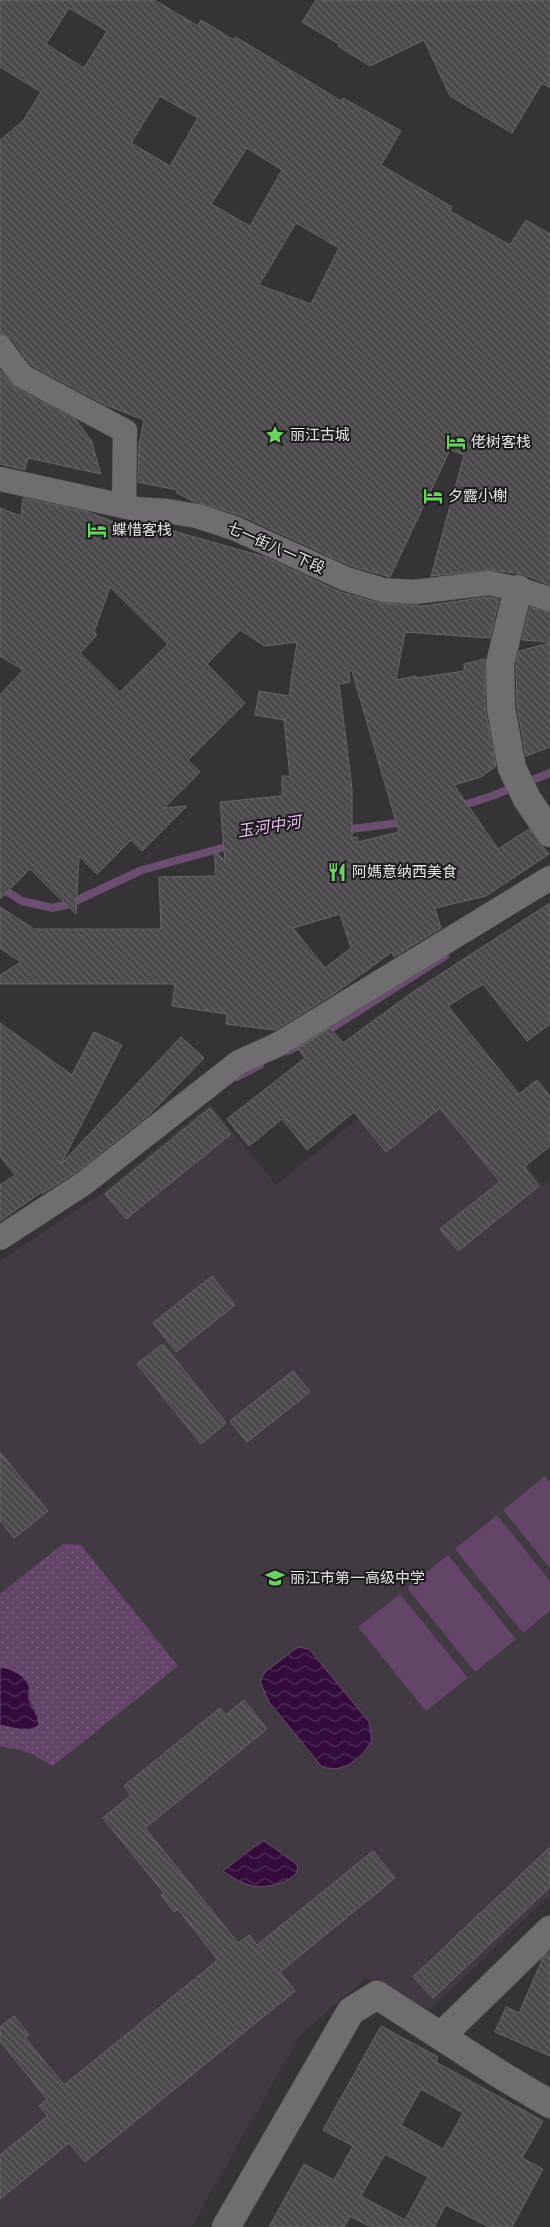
<svg xmlns="http://www.w3.org/2000/svg" width="550" height="2227" font-family="'PT Sans','Noto Sans SC',sans-serif">
<style>
.built{fill:#413a42}
.grass{fill:url(#grass-dots)}
.park{fill:#644569}
.water{fill:url(#water-waves);stroke:#6a4d6f}
.lines{fill:none;stroke-linecap:round;stroke-linejoin:round}
.stream{stroke:#6a4d6f;stroke-width:8}
.building{fill:url(#building-back-hatch);stroke:#686669;fill-rule:evenodd}
.pedestrian-casing{stroke:#525052;stroke-width:25}
.minor-casing{stroke:#525052;stroke-width:29}
.tertiary-casing{stroke:#525052;stroke-width:29}
.pedestrian{stroke:#706d70;stroke-width:24}
.minor{stroke:#706d70;stroke-width:28}
.tertiary{stroke:#706d70;stroke-width:28}
.labels{text-anchor:middle;stroke-width:4;stroke-linejoin:round;paint-order:stroke}
.poi-label{font-size:15px;fill:#e8e6e8;stroke:#1c1b1c;text-anchor:start}
.street-label{font-size:15px;fill:#e8e6e8;stroke:#1c1b1c}
.water-label{font-size:16px;font-style:italic;fill:#f0bcf8;stroke:#1c1b1c}
</style>
<defs>
<pattern id="grass-dots" width="8" height="8" patternUnits="userSpaceOnUse" patternTransform="scale(1.25)"><rect width="8" height="8" fill="#644569"/><path d="M2 2h.1M6 6h.1" fill="none" stroke="#7a607e" stroke-width="1.8" stroke-linecap="round"/></pattern>
<pattern id="water-waves" width="16" height="10" patternUnits="userSpaceOnUse" patternTransform="scale(1.25)"><rect width="16" height="10" fill="#340c3b"/><path d="M0 5q4-4 8 0t8 0" fill="none" stroke="#512f57"/></pattern>
<pattern id="building-back-hatch" width="6" height="6" patternUnits="userSpaceOnUse" patternTransform="scale(1.25)"><rect width="6" height="6" fill="#4b494b"/><path d="M-1 5l2 2M0 0l6 6M5-1l2 2" fill="none" stroke="#656365"/></pattern>
</defs>
<rect width="100%" height="100%" fill="#353336"/>
<!-- built -->
<polygon class="built" points="447,1062 543,1186 550,1181 550,1895 430,2010 366,1978 301,2034 191,2227 0,2227 0,1261 101,1194 210,1104 276,1185 359,1118"/>
<!-- grass -->
<path class="grass" d="M 63,1544 L 81,1545 L 178,1666 L 53,1766 L 28,1752 L 0,1746 L 0,1725 L 20,1729 L 39,1725 C 39,1710 28,1703 29,1687 L 0,1667 L 0,1594 Z"/>
<!-- park -->
<g class="park">
<polygon points="545,1476 550,1483 550,1568 503,1510"/>
<polygon points="497,1515 550,1581 550,1611 523,1633 455,1549"/>
<polygon points="448,1555 516,1639 475,1672 407,1588"/>
<polygon points="400,1594 468,1678 426,1711 358,1627"/>
</g>
<!-- water -->
<g class="water">
<path d="M 298,1647 L 309,1649 L 369,1722 L 372,1741 C 360,1759 344,1774 322,1767 L 269,1702 L 260,1681 L 265,1672 Z"/>
<path d="M 0,1667 C 11,1668 25,1675 29,1686 C 30,1690 28,1695 29,1699 C 31,1708 39,1714 39,1725 C 29,1734 11,1727 0,1725 Z"/>
<path d="M 263,1840 L 295,1863 L 298,1867 L 297,1872 C 291,1879 286,1881 277,1884 C 255,1891 242,1884 223,1871 Z"/>
</g>
<g class="lines">
<!-- stream -->
<g class="stream">
<polyline points="458,807 492,796 550,773"/>
<polyline points="344,830 406,822"/>
<polyline points="0,887 22,901 53,908 69,904 142,870 233,845"/>
<polyline points="288,1051 321,1035 445,956"/>
<polyline points="237,1077 260,1065"/>
</g>
</g>
<!-- building -->
<g class="building">
<path d="M 0,0 L 154,0 L 198,26 L 201,20 L 234,40 L 236,37 L 341,101 L 343,98 L 401,131 L 381,165 L 452,207 L 450,211 L 510,245 L 526,220 L 550,234 L 550,585 L 522,574 L 491,570 L 431,576 L 464,455 L 450,450 L 390,577 L 351,566 L 240,515 L 195,502 L 177,493 L 177,490 L 138,482 L 139,444 L 144,420 L 106,405 L 31,365 L 11,338 L 0,334 L 0,140 L 23,121 L 41,92 L 0,67 ZM 69,8 L 107,31 L 84,68 L 46,44 ZM 160,96 L 198,118 L 170,166 L 131,143 ZM 247,148 L 282,170 L 250,226 L 211,204 ZM 296,223 L 339,248 L 311,304 L 259,285 Z"/>
<polygon points="316,0 550,0 550,88 542,83 512,133 450,96 424,40 370,66 338,46 339,44 302,22"/>
<polygon points="0,370 16,388 76,420 91,440 101,474 28,458 25,470 0,464"/>
<path d="M 23,498 L 88,512 L 114,522 L 118,534 L 120,524 L 131,528 L 132,524 L 166,529 L 265,557 L 340,592 L 379,603 L 423,606 L 488,597 L 499,599 L 490,638 L 405,632 L 396,680 L 416,676 L 417,678 L 464,671 L 464,664 L 485,659 L 485,708 L 496,766 L 481,777 L 454,785 L 498,849 L 529,829 L 549,854 L 486,896 L 435,908 L 441,928 L 394,957 L 392,952 L 335,993 L 275,1030 L 226,1024 L 227,1014 L 172,1006 L 175,984 L 0,984 L 0,975 L 21,962 L 0,948 L 0,907 L 34,929 L 161,929 L 159,877 L 216,876 L 214,850 L 225,861 L 220,802 L 282,796 L 282,776 L 290,776 L 284,720 L 255,715 L 259,691 L 289,696 L 297,642 L 265,646 L 240,630 L 207,664 L 245,703 L 188,760 L 200,772 L 164,808 L 187,806 L 142,851 L 131,840 L 97,874 L 79,856 L 76,914 L 30,869 L 0,899 L 0,695 L 23,670 L 0,656 L 0,508 L 21,516 ZM 110,587 L 168,644 L 120,692 L 80,653 L 97,635 L 94,632 ZM 349,671 L 352,671 L 399,832 L 358,842 L 357,837 L 352,838 L 352,789 L 339,684 L 350,682 ZM 340,914 L 351,948 L 325,968 L 293,928 Z"/>
<polygon points="530,607 550,612 550,642 522,640"/>
<polygon points="550,643 550,747 526,756 517,706 516,666 519,651"/>
<polygon points="550,903 550,1024 527,1041 483,984 448,1006 519,1094 537,1080 550,1096 550,1146 524,1167 539,1186 458,1251 440,1229 500,1182 440,1108 386,1152 354,1112 307,1150 282,1119 249,1146 227,1119 305,1058 298,1048 330,1028 343,1043 410,994"/>
<polygon points="0,1023 72,1075 94,1032 122,1045 61,1164 181,1037 204,1058 150,1114 75,1173 43,1193 42,1192 0,1221 0,1185 15,1175 0,1156"/>
<polygon points="210,1108 231,1134 126,1219 105,1194"/>
<polygon points="212,1276 235,1305 176,1352 153,1323"/>
<polygon points="163,1344 226,1423 201,1444 137,1364"/>
<polygon points="293,1371 310,1392 247,1442 230,1421"/>
<polygon points="0,1452 48,1511 14,1538 0,1520"/>
<polygon points="244,1700 267,1729 145,1828 238,1943 249,1935 257,1945 373,1851 395,1878 280,1972 295,1991 85,2162 69,2143 0,2199 0,2155 48,2116 39,2106 47,2099 0,2041 0,2027 14,2016 29,2035 25,2038 64,2085 218,1960 178,1909 174,1912 161,1895 164,1893 103,1818 131,1795 124,1786 220,1708 226,1715"/>
<polygon points="550,1847 550,1887 433,1998 413,1977"/>
<polygon points="550,1952 550,2056 495,2032 506,2007 519,2013 543,1958"/>
<path d="M 381,2026 L 438,2057 L 436,2062 L 543,2121 L 522,2158 L 543,2169 L 512,2227 L 489,2227 L 446,2205 L 434,2227 L 371,2227 L 350,2216 L 344,2227 L 269,2227 L 304,2164 L 334,2180 L 353,2146 L 323,2130 ZM 421,2089 L 463,2113 L 443,2149 L 401,2125 ZM 385,2154 L 428,2177 L 405,2220 L 361,2196 Z"/>
</g>
<g class="lines">
<!-- pedestrian casing -->
<g class="pedestrian-casing">
<g id="pedestrian">
<polyline points="0,347 22,376 125,431 124,506"/>
<polyline points="0,479 137,509 167,511 197,516 234,528 346,579 383,590 414,592 489,583 518,589 550,599"/>
<polyline points="0,1238 83,1184 239,1062 277,1045 550,878"/>
</g>
</g>
<!-- minor casing -->
<g class="minor-casing">
<g id="minor">
<polyline points="518,589 500,664 501,708 512,768 527,799 550,833"/>
<polyline points="377,1995 501,2075 550,2104"/>
<polyline points="441,2036 550,1930"/>
</g>
</g>
<!-- tertiary casing -->
<g class="tertiary-casing">
<polyline id="tertiary" points="226,2227 351,2011 377,1995"/>
</g>
<!-- pedestrian -->
<use href="#pedestrian" class="pedestrian"/>
<!-- minor -->
<use href="#minor" class="minor"/>
<!-- tertiary -->
<use href="#tertiary" class="tertiary"/>
</g>
<!-- icons -->
<defs>
<g id="sight-bare" transform="scale(1.5)"><path d="M0-6L1.8-2.2L6-1.7L2.9 1.2L3.7 5.4L0 3.3L-3.7 5.4L-2.9 1.2L-6-1.7L-1.8-2.2Z" fill="#6cd362" stroke="#1c1b1c" stroke-width="2.5" paint-order="stroke"/></g>
<g id="hotel-bare" transform="scale(1.5)"><path d="M-6-4.5h1.5V1H6V5H4.5V3h-9V5H-6ZM-4 0a1.8 1.8 0 1 1 3.6 0ZM.5 0V-2.5h3Q6-2.5 6 0Z" fill="#6cd362" stroke="#1c1b1c" stroke-width="2.5" paint-order="stroke"/></g>
<g id="restaurant-bare" transform="scale(1.5)"><path d="M-5-6h1v4h1v-4h1v4h1v-4h1v5L-1.5 .5V6h-2V.5L-5-1ZM5-6V6H3V1.5H1.5Q1.5-4 5-6Z" fill="#6cd362" stroke="#1c1b1c" stroke-width="2.5" paint-order="stroke"/></g>
<g id="school-bare" transform="scale(1.5)"><path d="M0-5L7-2L0 1L-7-2ZM-4 1L0 2.5L4 1V4Q0 6-4 4Z" fill="#6cd362" stroke="#1c1b1c" stroke-width="2.5" paint-order="stroke"/></g>
</defs>
<g fill-rule="evenodd">
<use href="#sight-bare" x="275" y="435"/>
<use href="#hotel-bare" x="456" y="442"/>
<use href="#hotel-bare" x="433" y="496"/>
<use href="#hotel-bare" x="97" y="530"/>
<use href="#restaurant-bare" x="337" y="872"/>
<use href="#school-bare" x="275" y="1578"/>
</g>
<g class="labels">
<!-- poi labels -->
<g class="poi-label">
<text x="290" y="440">丽江古城</text>
<text x="471" y="447">佬树客栈</text>
<text x="448" y="501">夕露小榭</text>
<text x="112" y="535">蝶惜客栈</text>
<text x="352" y="877">阿媽意纳西美食</text>
<text x="290" y="1583">丽江市第一高级中学</text>
</g>
<!-- street labels -->
<g class="street-label">
<text transform="translate(276 548) rotate(24)" y="5">七一街八一下段</text>
</g>
<!-- water labels -->
<g class="water-label">
<text transform="translate(269 826) rotate(-9)" y="6">玉河中河</text>
</g>
</g>
</svg>
